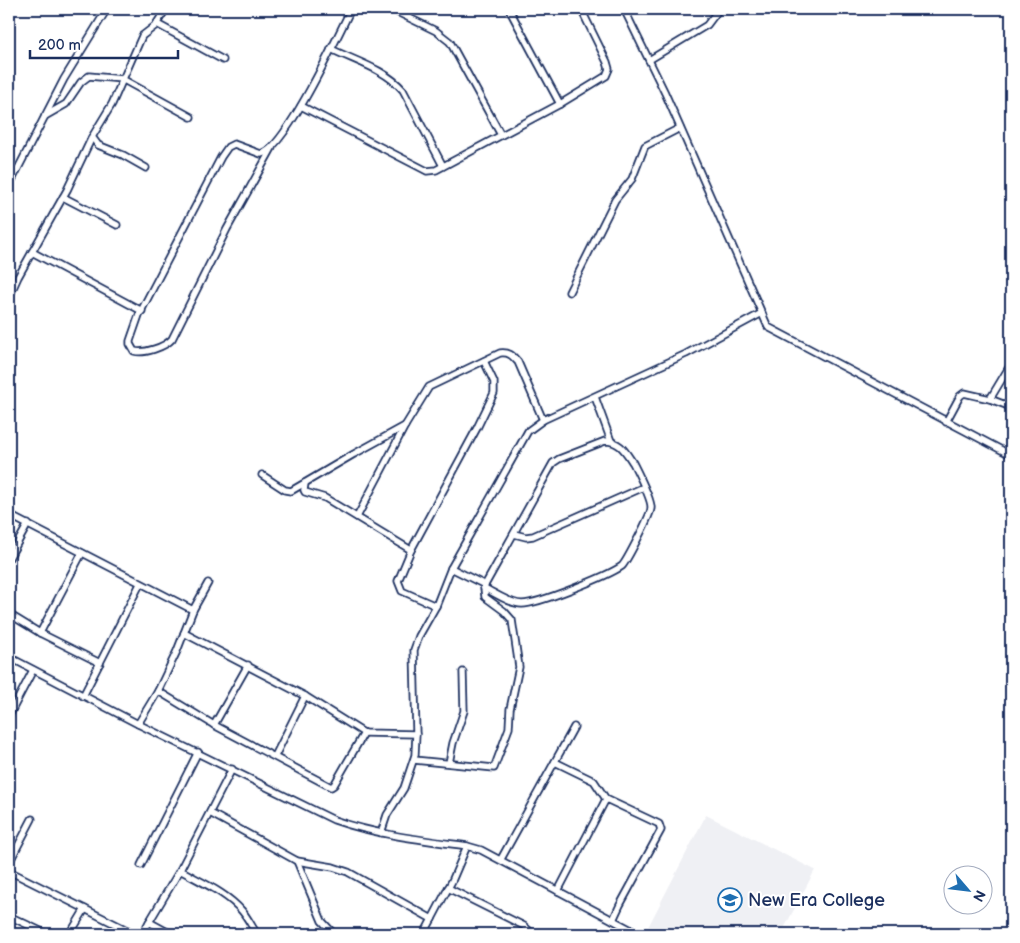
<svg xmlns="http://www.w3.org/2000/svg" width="1020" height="943" font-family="'Balsamiq Sans',sans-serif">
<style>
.built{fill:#eff0f4}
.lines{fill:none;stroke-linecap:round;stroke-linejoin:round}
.minor-casing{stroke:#1b2f5e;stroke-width:9}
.minor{stroke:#fff;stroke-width:5.5}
.labels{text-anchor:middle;stroke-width:4;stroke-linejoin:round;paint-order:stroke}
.poi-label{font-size:18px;fill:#1b2f5e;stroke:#fff;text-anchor:start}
</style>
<rect width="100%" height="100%" fill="#fff"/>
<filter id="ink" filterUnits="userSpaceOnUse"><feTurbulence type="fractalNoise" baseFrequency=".02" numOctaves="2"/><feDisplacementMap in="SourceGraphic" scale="10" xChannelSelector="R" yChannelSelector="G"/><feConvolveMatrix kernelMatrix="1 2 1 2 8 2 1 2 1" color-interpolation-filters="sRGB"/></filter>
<g filter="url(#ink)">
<!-- built -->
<polygon class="built" points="706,815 815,870 781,934 653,934 646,931"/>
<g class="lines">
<!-- minor casing -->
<g class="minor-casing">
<g id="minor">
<polyline points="391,9 436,31 450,42 501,135"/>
<polyline points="509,9 560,104"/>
<polyline points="624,9 665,93 768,327 1011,455"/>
<polyline points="157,24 223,60"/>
<path d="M 331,49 C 355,61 385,69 403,90 L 443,166"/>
<polyline points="649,60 707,25 719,9"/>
<polyline points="301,106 427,171 436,170 560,104 606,76 609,69 607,62 581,9"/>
<polyline points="45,116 66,104 81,82 89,76 122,79 191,117"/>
<polyline points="92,137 98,145 123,155 146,168"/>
<path d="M 272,148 L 227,229 L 172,339 C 165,347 144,354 134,351 L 130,344 L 130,341 L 139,315 L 221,157 L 228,147 L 234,144 L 261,154 C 285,150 339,33 351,9"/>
<polyline points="9,186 64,79 107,9"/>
<polyline points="63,197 117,225"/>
<polyline points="32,252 142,311"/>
<polyline points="569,292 615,200 632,179 645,146 680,128"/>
<polyline points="9,297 18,277 67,190 92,137 112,104 142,36 155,26 166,9"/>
<polyline points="595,397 611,441"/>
<polyline points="990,399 1011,364"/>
<polyline points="946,422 960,396 964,393 990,399 1011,407"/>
<polyline points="262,475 285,490 291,491 354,454 405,426"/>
<polyline points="305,483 304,490 305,492 325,498 411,550"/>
<polyline points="9,515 193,610"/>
<path d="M 357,517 L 405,426 L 429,387 L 500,353 C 509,352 512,355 518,362 L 543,420"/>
<polyline points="514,534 526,537 533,536 644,487"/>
<polyline points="9,558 28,524"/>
<path d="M 484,588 C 495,593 510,604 522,604 C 538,604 608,576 622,566 C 626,562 651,515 651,508 C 652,500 637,471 633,463 C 625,451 620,441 605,441 L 559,459 L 553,463 L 485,585"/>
<polyline points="436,606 402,591 398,581 411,550 477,428 494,393 494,382 484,361"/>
<polyline points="9,614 40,633 100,663"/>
<polyline points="40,633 82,553"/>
<polyline points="184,633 305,696 364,733 416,734"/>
<path d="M 9,657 L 138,724 L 334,820 C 377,835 423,840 467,846 L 481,850 L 639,934"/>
<polyline points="158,691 214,725 331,787 334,785 364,733"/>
<polyline points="83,696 140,584"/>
<polyline points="9,716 33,670"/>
<polyline points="138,724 158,691 177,651 193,610 208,583"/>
<polyline points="214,725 248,665"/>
<polyline points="275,756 305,696"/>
<polyline points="414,760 494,768 509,728 510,709 519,667 512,620 504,611 485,597 484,588 485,585 451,568"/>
<polyline points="555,762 594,781 606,799 659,824 661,830 620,905 613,920"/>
<polyline points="449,763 453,743 464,711 463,672"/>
<polyline points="210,813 297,861 333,867 348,872 432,919"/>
<polyline points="381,833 387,815 404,788 415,755 416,734 414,650 419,636 436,606 451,568 528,431 543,420 686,354 762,313"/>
<polyline points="501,859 574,727"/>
<polyline points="297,861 322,921 334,934"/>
<polyline points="9,863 32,819"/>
<polyline points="141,865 198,752"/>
<path d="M 180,870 C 201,882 227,893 242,911 C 248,918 252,927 257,934"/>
<polyline points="9,871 135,934"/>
<polyline points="448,888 524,926 533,934"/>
<polyline points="558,891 606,799"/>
<polyline points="9,916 47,934"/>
<polyline points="149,922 171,934"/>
<polyline points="70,934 85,909"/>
<polyline points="142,934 180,870 232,769"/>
<polyline points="424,934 452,881 467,846"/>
</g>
</g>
<!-- minor -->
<use href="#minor" class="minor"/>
</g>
</g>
<!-- icons -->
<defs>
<g id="school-ring" transform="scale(1.25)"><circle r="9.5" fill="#fff" stroke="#1f6fb2" stroke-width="1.5"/><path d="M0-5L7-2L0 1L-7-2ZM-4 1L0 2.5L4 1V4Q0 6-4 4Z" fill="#1f6fb2"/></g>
</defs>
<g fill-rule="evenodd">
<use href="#school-ring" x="730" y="900"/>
</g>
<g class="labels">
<!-- poi labels -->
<g class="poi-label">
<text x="748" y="906">New Era College</text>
</g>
</g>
<!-- margin -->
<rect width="1020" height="943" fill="none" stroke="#fff" stroke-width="30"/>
<rect x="15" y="15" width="990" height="913" fill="none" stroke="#1b2f5e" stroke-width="2" filter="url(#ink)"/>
<!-- north arrow -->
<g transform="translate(968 890) rotate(118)"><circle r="24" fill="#ffffff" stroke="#a4acbf"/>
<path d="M0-4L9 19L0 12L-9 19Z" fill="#1f6fb2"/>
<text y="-8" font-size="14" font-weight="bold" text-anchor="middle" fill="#1b2f5e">N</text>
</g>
<!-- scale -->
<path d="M30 50v8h148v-8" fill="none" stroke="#1b2f5e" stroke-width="2.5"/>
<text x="38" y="50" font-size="15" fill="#1b2f5e" stroke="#ffffff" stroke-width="4" paint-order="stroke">200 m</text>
</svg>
